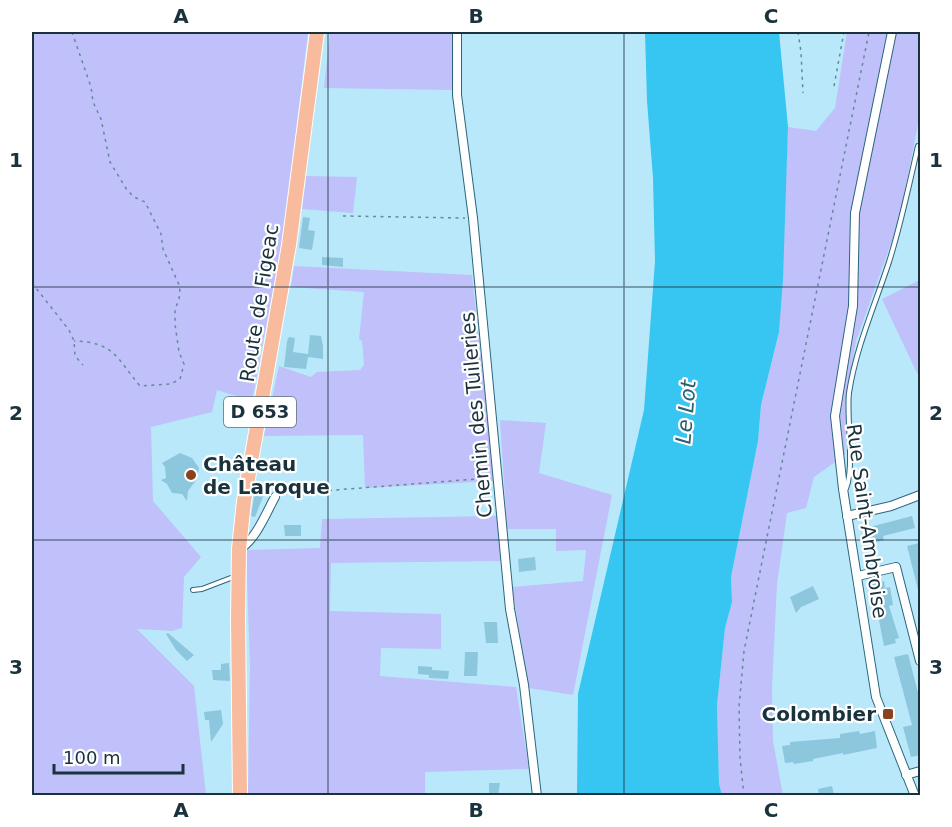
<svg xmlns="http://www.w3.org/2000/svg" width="952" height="827" font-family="'DejaVu Sans',sans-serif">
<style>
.green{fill:#c0c0fa}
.water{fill:#37c5f1}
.building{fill:#8cc7de}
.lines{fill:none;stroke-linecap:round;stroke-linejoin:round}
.service-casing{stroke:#2c667b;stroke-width:6}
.minor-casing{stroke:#2c667b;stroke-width:10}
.primary-casing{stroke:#fff;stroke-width:16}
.path{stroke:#668998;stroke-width:1.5;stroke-dasharray:3 4.5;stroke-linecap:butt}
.service{stroke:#fff;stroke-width:4}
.minor{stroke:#fff;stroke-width:8}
.primary{stroke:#f8bb9e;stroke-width:14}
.grid{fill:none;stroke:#1a323c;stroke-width:1.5;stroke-opacity:0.55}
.poi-dot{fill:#89411f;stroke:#fff;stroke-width:2}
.labels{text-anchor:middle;stroke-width:4.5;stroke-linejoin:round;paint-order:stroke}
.shield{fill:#fff;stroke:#5f7076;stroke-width:1.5}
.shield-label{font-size:18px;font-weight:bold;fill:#1a323c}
.street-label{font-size:20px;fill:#1a323c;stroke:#fff}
.poi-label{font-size:20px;font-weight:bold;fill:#1a323c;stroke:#fff;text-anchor:start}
.water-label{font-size:21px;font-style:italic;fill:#295f72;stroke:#fff}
.neatline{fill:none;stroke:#1a323c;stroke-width:2}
.grid-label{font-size:20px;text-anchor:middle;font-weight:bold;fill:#1a323c}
</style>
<rect width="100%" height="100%" fill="#b9e8fb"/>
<!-- green -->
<g class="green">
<polygon points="32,32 308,32 284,232 252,401 217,390 212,412 151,427 153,501 201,557 184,577 182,628 172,631 137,629 194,686 206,795 32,795"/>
<polygon points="330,32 453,32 453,90 324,88"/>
<polygon points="847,32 920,32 920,114 899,221 856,341 847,391 845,455 814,477 806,508 787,513 777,584 772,688 773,741 783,795 722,796 719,784 717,705 725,628 732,602 731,577 758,441 761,405 779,332 788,127 816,131 835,108"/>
<polygon points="306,176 357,177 353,213 302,209"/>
<polygon points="294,266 472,275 494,481 365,488 363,435 264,436 279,366 311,377 317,372 360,370 364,365 362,341 359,339 364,292 291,287"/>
<polygon points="920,280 920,372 917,373 882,299"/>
<polygon points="500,420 546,423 539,473 612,495 573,695 529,688 512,587 583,581 586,550 556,551 556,529 507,529"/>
<polygon points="497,516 502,561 331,563 330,611 441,614 441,649 381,648 380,676 516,687 529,769 425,772 425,795 248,795 250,665 246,550 320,548 322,519"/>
</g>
<!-- water -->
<polygon class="water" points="645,32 779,32 788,127 783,279 779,332 761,405 758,441 731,577 732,602 725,628 717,705 719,784 722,795 577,795 578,694 644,410 655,261 653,178 647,101"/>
<!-- building -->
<g class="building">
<polygon points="303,217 310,218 308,230 315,231 312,250 299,248"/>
<polygon points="322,257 343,258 343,267 322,265"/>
<polygon points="310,335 321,336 323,346 323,359 308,357 306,369 284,367 287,341 289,337 295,338 293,352 308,354"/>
<polygon points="180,453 192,458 199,468 197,479 188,491 187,501 182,494 172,493 167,484 161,480 166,478 165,467 162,463"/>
<polygon points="256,485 266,489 255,517 251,516"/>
<polygon points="912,516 915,528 883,536 884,540 870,544 866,528"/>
<polygon points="284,525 301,525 301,536 285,536"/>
<polygon points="919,543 921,551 921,590 918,590 907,546"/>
<polygon points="535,557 536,570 519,572 518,559"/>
<polygon points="884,581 885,588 890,587 893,605 889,606 899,638 895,639 896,643 884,646 872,584"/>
<polygon points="813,586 819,599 801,607 796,613 790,597"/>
<polygon points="484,622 497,622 498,643 486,643"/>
<polygon points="168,633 194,655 187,661 176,650 166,634"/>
<polygon points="465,652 478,652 477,676 464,676"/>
<polygon points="908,654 921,704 921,755 911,757 903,727 912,725 894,657"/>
<polygon points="229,663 230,681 213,680 212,670 221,670 221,664"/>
<polygon points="418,666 432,667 432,670 449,671 448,679 429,678 429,675 418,674"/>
<polygon points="221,710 223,724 211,742 209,720 205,720 204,712"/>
<polygon points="859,731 860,734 875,731 877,748 843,755 843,753 813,759 813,761 794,764 793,762 785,763 782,746 790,745 790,742 840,738 840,734"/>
<polygon points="489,783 500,783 498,795 489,795"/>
<polygon points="832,786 834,795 819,795 818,789"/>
</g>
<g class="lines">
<!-- service casing -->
<g class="service-casing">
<g id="service">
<path d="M 844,492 C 856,476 846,416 849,393 C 856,347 875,305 889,262 C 901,224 909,185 918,146"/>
<polyline points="193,590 202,589 236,576"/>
</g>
</g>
<!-- minor casing -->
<g class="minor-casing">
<g id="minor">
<polyline points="457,32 457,95 473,218 510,609 524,685 537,796"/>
<polyline points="892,32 855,213 853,306 835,416 843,489 876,697 915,796"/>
<polyline points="847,516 891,506 920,495"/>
<path d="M 239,549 C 255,542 267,511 275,497"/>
<polyline points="858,576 896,567 920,661"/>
<polyline points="906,775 920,771"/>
</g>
</g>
<!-- primary casing -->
<g class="primary-casing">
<polyline id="primary" points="240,796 238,618 239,549 244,501 289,245 317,32"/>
</g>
<!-- path -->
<g class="path">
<path d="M 72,32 L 91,87 L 93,102 L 101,119 L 110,162 L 127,190 L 134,197 L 145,202 L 161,234 L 163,249 L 180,287 L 179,300 L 175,309 L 175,324 L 179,352 L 184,364 L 180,379 L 171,384 L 140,386 C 117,359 115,342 74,341"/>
<polyline points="798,32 801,52 803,93"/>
<polyline points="834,86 844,32"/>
<polyline points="919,141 920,127"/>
<polyline points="343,216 465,218"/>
<polyline points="32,283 69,330 74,341 75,356 83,365"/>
<polyline points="284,494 489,478"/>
<polyline points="744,796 740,758 739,707 744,651 869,32"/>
</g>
<!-- service -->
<use href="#service" class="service"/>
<!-- minor -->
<use href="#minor" class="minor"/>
<!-- primary -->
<use href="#primary" class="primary"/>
</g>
<!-- grid -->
<path class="grid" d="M 328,32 L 328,796M 624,32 L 624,796M 32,287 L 920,287M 32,540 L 920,540"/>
<!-- markers -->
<g class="poi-dot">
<circle cx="191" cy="475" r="6"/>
<rect x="882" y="708" width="12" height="12" rx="3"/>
</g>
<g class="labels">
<!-- shield labels -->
<rect class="shield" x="224" y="397" width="72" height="30" rx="4.5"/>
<g class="shield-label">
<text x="260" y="418">D 653</text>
</g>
<!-- street labels -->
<g class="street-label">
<text transform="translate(259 303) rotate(-81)" y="7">Route de Figeac</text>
<text transform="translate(476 415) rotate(-95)" y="7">Chemin des Tuileries</text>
<text transform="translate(867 521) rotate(82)" y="7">Rue Saint-Ambroise</text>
</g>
<!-- poi labels -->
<g class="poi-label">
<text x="203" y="471">Château<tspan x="203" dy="23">de Laroque</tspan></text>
<text x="876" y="721" text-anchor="end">Colombier</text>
</g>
<!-- water labels -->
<g class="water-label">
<text transform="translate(686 412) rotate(-85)" y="7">Le Lot</text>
</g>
</g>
<!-- border -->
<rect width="952" height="827" fill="none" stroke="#ffffff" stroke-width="66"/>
<!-- scale -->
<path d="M54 764v9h129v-9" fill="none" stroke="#1a323c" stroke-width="3"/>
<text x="63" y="764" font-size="18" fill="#1a323c" stroke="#ffffff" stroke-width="4.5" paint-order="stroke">100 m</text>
<rect x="33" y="33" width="886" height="761" class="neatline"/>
<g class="grid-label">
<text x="181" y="23">A</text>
<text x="476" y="23">B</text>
<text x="771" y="23">C</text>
<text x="16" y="167">1</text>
<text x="936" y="167">1</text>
<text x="16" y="420">2</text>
<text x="936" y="420">2</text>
<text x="16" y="674">3</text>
<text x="936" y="674">3</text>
<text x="181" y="817">A</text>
<text x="476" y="817">B</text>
<text x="771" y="817">C</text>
</g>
</svg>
